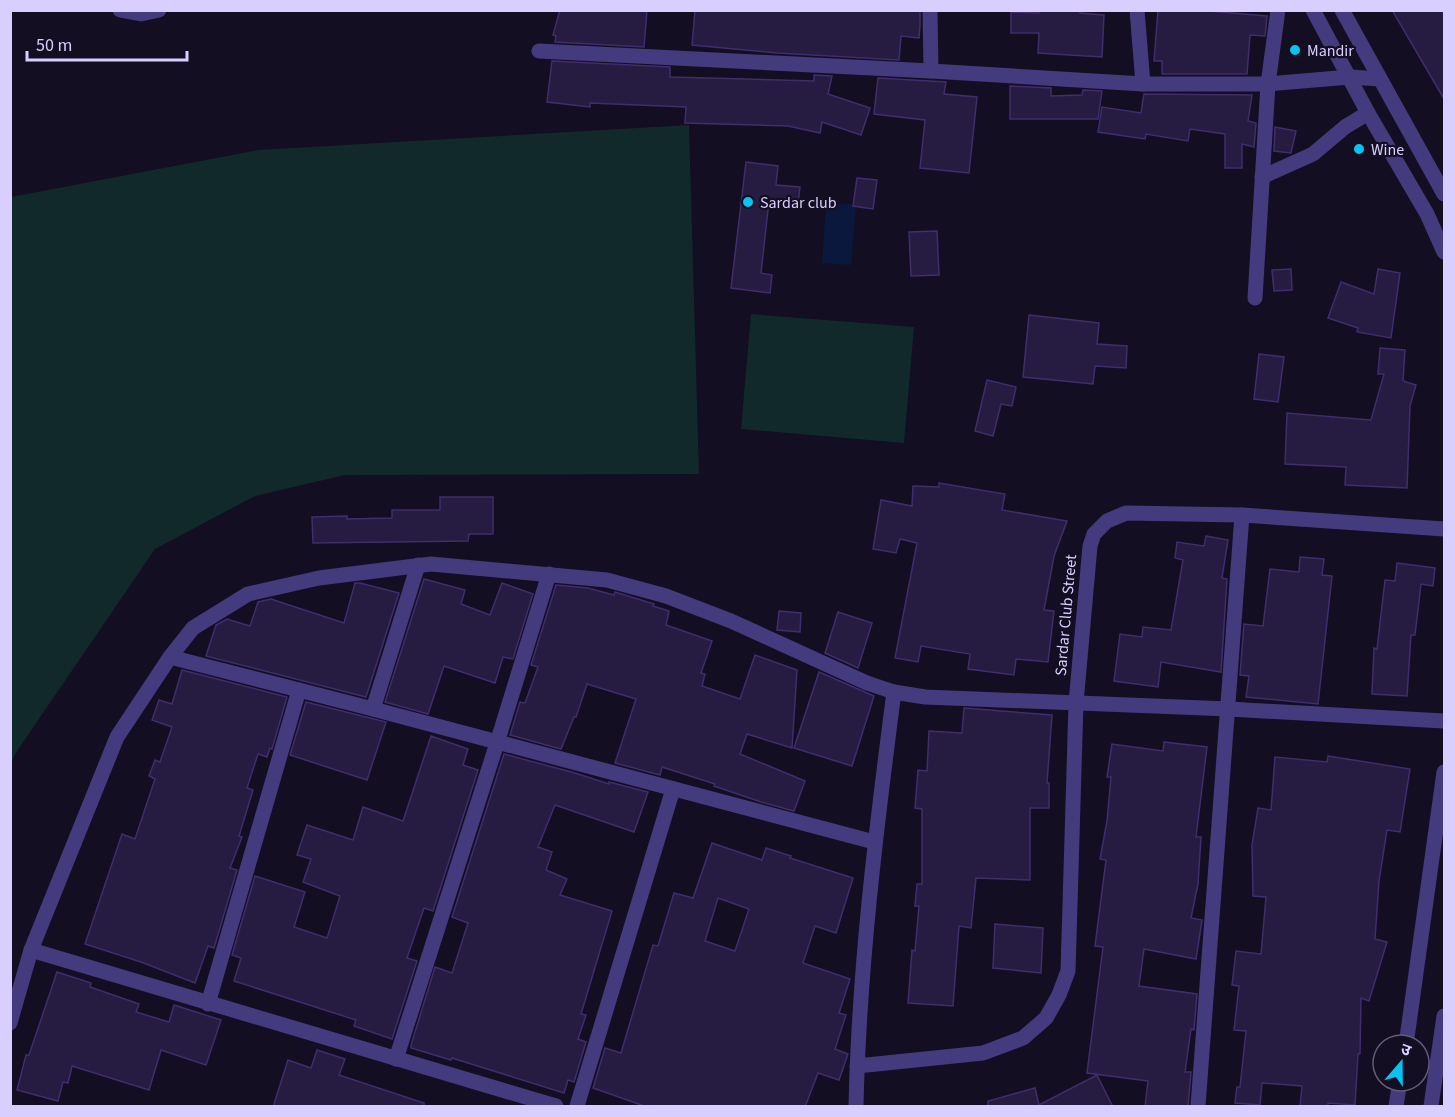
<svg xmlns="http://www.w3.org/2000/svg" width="1455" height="1117" font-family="'Source Sans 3','Noto Sans Devanagari',sans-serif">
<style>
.green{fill:#11292b}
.water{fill:#0b183d}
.building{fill:#261b41;stroke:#402d6d;stroke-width:1.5;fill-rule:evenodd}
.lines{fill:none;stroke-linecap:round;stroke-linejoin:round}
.minor{stroke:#443a7e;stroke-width:15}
.tertiary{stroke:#443a7e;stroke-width:15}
.poi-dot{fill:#07c3f1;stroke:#130e21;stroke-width:2}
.labels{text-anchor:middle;stroke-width:4.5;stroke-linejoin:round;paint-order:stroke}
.poi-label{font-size:16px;fill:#d9cffe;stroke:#130e21;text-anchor:start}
.street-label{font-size:16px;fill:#d9cffe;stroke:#130e21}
</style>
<rect width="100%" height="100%" fill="#130e21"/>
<!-- green -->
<g class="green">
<polygon points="689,125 699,474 345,475 255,496 155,549 15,754 11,764 11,197 258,150"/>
<polygon points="751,314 914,327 904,443 741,429"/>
</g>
<!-- water -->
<polygon class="water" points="826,203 856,205 851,265 822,263"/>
<!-- building -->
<g class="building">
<polygon points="560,10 647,10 644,47 555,42 556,36 553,35"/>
<polygon points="695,10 920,10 920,25 919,38 901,36 899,60 777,53 692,45"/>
<polygon points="1039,10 1080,10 1080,13 1104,15 1102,57 1038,53 1039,33 1011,33 1011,12 1039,13"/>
<polygon points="1158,10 1197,10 1267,16 1265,36 1250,35 1247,74 1162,74 1162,61 1154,61"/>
<polygon points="1392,10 1444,10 1444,99"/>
<polygon points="552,61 670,67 670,77 814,81 814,75 832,76 828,94 870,108 861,135 822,122 820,133 788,126 685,123 686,107 590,103 590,107 547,102"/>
<polygon points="878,78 946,82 944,94 977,97 969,173 920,168 925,120 874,114"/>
<polygon points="1010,86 1051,88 1051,96 1082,95 1083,90 1102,91 1098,119 1010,119"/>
<polygon points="1144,94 1252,95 1248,121 1256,123 1254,147 1242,144 1242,168 1225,168 1225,134 1190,129 1188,141 1146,134 1145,139 1098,132 1102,107 1141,113"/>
<polygon points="1275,127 1296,131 1291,153 1274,151"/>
<polygon points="746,162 778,166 776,185 800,187 798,204 769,201 761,273 772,275 770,293 731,288"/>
<polygon points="857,178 877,180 873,209 853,206"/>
<polygon points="937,231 939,275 911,276 909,232"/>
<polygon points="1291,269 1292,290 1274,291 1272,270"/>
<polygon points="1378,269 1400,273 1391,338 1357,332 1358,328 1328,318 1341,282 1374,294"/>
<polygon points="1029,315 1099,323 1097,344 1127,346 1126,368 1095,366 1093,384 1023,377"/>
<polygon points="1380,348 1405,350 1403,381 1416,385 1410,406 1407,488 1345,485 1346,467 1285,464 1287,413 1371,420 1384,374 1378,374"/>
<polygon points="1259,354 1284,357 1278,402 1254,399"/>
<polygon points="987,380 1016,387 1012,406 1001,404 993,436 975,431"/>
<polygon points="939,483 1005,494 1002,510 1067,521 1054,556 1044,610 1054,611 1048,662 1016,659 1014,675 968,669 970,654 921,646 918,662 895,658 917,543 900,539 896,553 873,549 881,500 912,506 913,486 939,487"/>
<polygon points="440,497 493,497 493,534 469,534 468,541 313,543 312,517 347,516 347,519 392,518 392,510 440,510"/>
<polygon points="1206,536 1228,540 1222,578 1227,579 1221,672 1161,662 1158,687 1114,681 1120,634 1142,637 1143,627 1171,630 1183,560 1175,558 1177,542 1204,546"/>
<polygon points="1300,557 1324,559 1322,575 1332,576 1318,704 1246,697 1249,676 1240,675 1244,624 1263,626 1270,569 1299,572"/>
<polygon points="1397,563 1435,568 1433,586 1421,584 1415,635 1411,635 1407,696 1372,694 1374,648 1377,649 1385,580 1395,581"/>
<polygon points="424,579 465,590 461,604 490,615 502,583 533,594 513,659 503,657 495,683 444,666 428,714 385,702"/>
<polygon points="355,583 360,583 399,593 366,697 206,656 216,625 227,619 250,626 258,602 271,599 344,623"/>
<polygon points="556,585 588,588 614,595 615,592 654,604 653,606 669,611 666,625 712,641 701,673 705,674 702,686 740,699 755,655 797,670 792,748 747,734 740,754 805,781 794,811 761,802 714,786 715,784 662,767 660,775 615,763 636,699 587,684 576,717 574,717 561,749 510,735 520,702 525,703 538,667 531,665"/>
<polygon points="779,611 801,613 800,632 777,630"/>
<polygon points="838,612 872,623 858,668 825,653"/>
<polygon points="182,670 287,697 272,749 270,748 267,757 258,754 247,788 253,790 239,836 242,837 230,868 237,870 214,948 208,946 195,983 141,962 85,944 122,834 135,839 155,779 149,776 155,760 160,762 172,727 152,720 159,700 172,704"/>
<polygon points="819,672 874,696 852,766 794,748"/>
<polygon points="306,702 386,722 367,780 290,755"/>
<polygon points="964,708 1052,715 1047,783 1049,783 1049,808 1030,808 1030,880 976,878 971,928 959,926 953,1006 908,1003 912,950 915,951 919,906 915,906 917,884 922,884 922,809 915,808 918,770 927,771 929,731 962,733"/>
<polygon points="431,736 468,749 463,765 478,770 433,911 424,908 407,958 417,961 392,1039 354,1026 356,1020 234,981 241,958 232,955 255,876 305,892 294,927 327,938 340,896 303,882 311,859 297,855 307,825 353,840 363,807 403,821"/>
<polygon points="1164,742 1207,747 1196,837 1201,837 1198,884 1191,918 1202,920 1196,959 1144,949 1139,986 1197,994 1194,1030 1191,1029 1185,1072 1191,1072 1188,1107 1145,1107 1148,1081 1087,1073 1103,947 1095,946 1106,860 1100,859 1107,821 1111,777 1107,777 1112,744 1163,751"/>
<polygon points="504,754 575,773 609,784 609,782 648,792 634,832 555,805 538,847 552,852 546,870 567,879 560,895 612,911 581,1014 586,1015 578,1039 586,1042 574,1082 568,1080 564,1093 452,1058 451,1060 411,1048 411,1045 435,967 452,973 468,923 452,917"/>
<polygon points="1328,756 1410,769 1400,832 1387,830 1379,881 1375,939 1387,942 1369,1001 1361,998 1360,1054 1358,1054 1355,1105 1328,1103 1328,1107 1300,1107 1302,1086 1262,1083 1260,1105 1235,1103 1237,1087 1240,1087 1246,1031 1234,1030 1239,986 1232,985 1236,951 1261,954 1266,897 1253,896 1252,845 1258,808 1271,810 1275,757 1327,762"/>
<path d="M 712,843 L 762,860 L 766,848 L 791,856 L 790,858 L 853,878 L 836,933 L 815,926 L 803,963 L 850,979 L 839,1013 L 846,1015 L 835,1049 L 848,1054 L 839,1080 L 818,1073 L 805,1107 L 647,1107 L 593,1088 L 605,1048 L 621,1053 L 653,945 L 658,946 L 674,893 L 693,898 ZM 718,898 L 749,909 L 735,951 L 705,941 Z"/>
<polygon points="995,924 1043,928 1041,973 993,968"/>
<polygon points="57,972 91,983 90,987 139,1004 136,1012 169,1022 174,1005 221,1020 206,1065 161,1050 149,1090 72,1066 68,1083 63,1082 58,1101 17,1090 26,1055 29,1055"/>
<polygon points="317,1050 345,1059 339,1075 424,1103 424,1107 273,1107 288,1060 311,1068"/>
<polygon points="1097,1075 1113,1107 988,1107 988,1101 1035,1088 1039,1105"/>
</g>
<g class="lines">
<!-- minor -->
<g class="minor">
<polyline points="120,10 141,14 159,10"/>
<polyline points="930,10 931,71"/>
<polyline points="1137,10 1143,84"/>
<polyline points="539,51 931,71 1143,84 1268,84 1350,77 1380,79"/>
<polyline points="1262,177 1313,154 1345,127 1368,113"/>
<polyline points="1255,298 1268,84 1278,10"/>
<polyline points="170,657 373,709 874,842"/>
<polyline points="373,709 418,565"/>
<polyline points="31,950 556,1106"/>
<polyline points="208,1004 299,690"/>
<polyline points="10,1023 31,950 117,737 170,657 193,628 248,594 319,578 431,564 607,580 666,596 731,621 867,683 894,692 925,697 1229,709 1444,721"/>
<polyline points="396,1059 497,743 549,574"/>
<polyline points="857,1066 983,1053 1023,1038 1046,1018 1059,995 1068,971 1076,703 1090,546 1094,534 1107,521 1126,513 1242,515 1444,529"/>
<polyline points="577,1106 673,789"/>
<path d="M 856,1106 C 859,968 876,830 894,692"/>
<polyline points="1198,1106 1242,515"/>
</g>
<!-- tertiary -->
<g class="tertiary">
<polyline points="1313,10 1368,113 1427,214 1444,252"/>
<polyline points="1342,10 1444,194"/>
<polyline points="1406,1045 1444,772"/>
<polyline points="1396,1106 1400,1081"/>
<polyline points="1431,1106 1444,1016"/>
</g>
</g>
<!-- markers -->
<g class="poi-dot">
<circle cx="1295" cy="50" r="6"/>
<circle cx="1359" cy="149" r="6"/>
<circle cx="748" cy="202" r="6"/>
</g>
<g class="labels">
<!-- poi labels -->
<g class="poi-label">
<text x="1307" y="56">Mandir</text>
<text x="1371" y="155">Wine</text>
<text x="760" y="208">Sardar club</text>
</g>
<!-- street labels -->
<g class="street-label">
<text transform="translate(1065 615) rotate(-85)" y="6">Sardar Club Street</text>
</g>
</g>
<!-- border -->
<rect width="1455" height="1117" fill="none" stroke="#d9cffe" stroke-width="24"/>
<!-- north arrow -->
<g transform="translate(1401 1063) rotate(20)"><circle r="28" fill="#130e21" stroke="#625b79" stroke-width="1.5"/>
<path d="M0-4.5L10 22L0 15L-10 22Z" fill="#07c3f1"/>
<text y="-9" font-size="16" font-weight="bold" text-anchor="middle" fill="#d9cffe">उ</text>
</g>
<!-- scale -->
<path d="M27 51v9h160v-9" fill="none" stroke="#d9cffe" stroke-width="3"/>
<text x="36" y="51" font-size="18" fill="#d9cffe" stroke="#130e21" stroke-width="4.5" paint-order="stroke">50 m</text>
</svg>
